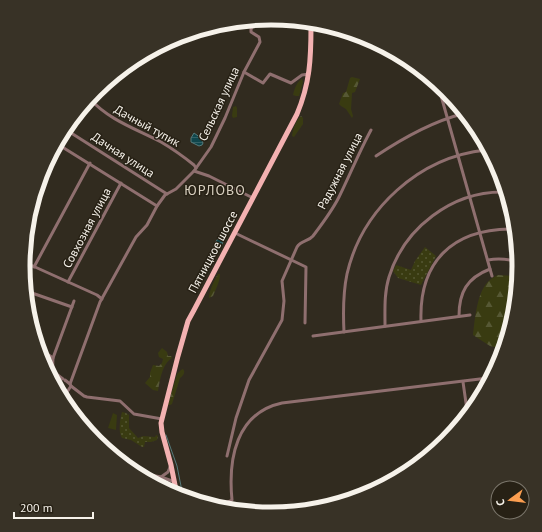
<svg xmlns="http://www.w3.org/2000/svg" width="542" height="532" font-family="'PT Sans',sans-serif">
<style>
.grass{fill:url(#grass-dots)}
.forest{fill:url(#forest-firs)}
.park{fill:#393b11}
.water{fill:url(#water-rules);stroke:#557a7b}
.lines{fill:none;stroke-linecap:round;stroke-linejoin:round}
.stream{stroke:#557a7b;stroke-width:1}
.street{stroke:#8f6f6f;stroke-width:3}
.primary{stroke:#f3b1b1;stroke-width:5}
.labels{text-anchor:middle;stroke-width:3;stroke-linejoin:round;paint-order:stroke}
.street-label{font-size:12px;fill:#f6f2ea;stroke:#272115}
.quarter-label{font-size:14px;letter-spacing:1px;fill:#dad1c1;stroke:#272115}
.rim{fill:none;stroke:#f6f2ea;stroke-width:5}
</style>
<defs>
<pattern id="grass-dots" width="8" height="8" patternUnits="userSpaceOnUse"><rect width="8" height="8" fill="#393b11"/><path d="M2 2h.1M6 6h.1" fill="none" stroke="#565834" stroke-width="1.8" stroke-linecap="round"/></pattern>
<pattern id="forest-firs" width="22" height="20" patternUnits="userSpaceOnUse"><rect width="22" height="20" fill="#393b11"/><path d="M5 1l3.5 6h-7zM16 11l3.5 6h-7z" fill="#565834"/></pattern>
<pattern id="water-rules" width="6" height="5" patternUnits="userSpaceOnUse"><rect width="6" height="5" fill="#10464c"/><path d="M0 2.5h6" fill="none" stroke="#336166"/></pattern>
</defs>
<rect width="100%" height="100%" fill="#312b1f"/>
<!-- grass -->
<g class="grass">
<polygon points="425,247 436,256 421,285 398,278 393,271 396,265 411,270 415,261"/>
<path d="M 122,412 L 126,413 L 129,415 L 129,428 L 138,438 L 143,436 L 155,437 L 156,435 L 158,436 L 157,440 L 151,442 L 145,442 L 144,447 L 142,447 L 131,440 L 122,438 C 118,432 120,419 122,412 Z"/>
</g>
<!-- forest -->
<g class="forest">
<polygon points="352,77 360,79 355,92 352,93 351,109 353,116 352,118 346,109 341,106 339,104 343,93 346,92 350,78"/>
<path d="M 302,79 L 303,82 L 299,96 L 296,96 L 293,95 C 294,90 297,81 302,79 Z"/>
<path d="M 301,116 L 303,118 L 303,124 L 294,137 L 292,136 C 293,129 296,120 301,116 Z"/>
<path d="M 218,274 L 220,274 C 220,281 216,289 213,296 L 209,298 C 209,291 214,281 218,274 Z"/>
<path d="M 498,275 L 512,276 L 516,283 L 503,349 L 490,346 L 473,335 C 475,319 477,290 490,280 C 492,278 495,276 498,275 Z"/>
<path d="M 162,348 L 167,352 L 168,356 L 171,356 L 172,358 C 162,364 160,380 158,391 L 153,390 L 145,383 L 150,377 L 150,373 L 153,365 L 159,366 L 162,363 L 163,359 L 159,357 L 158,353 Z"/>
<path d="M 183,369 C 186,372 183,376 180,378 L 172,404 L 170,405 L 168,405 L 177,374 L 181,370 Z"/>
</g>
<!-- park -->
<g class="park">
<polygon points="236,106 237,108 237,117 233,118 232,116 233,107"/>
<polygon points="113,413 117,415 116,430 108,428"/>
</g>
<!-- water -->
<g class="water">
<polygon points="194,133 201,138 203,143 202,145 199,146 191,142 191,138"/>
<path d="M 223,233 L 225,234 L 226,237 L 215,256 L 212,255 C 212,246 217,239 223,233 Z"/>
</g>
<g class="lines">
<!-- stream -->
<polyline class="stream" points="166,435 177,466 183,496"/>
<!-- street -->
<g class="street">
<polyline points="244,72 263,83 270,74 291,83 302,75 309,74"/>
<polyline points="438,85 492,276"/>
<path d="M 90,99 C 109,120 136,129 161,142 C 173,149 184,157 194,165 L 196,168"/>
<polyline points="68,131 167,194"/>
<polyline points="59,145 157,206"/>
<path d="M 376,156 C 403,138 431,122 462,114"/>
<polyline points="194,171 209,176 253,198"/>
<polyline points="235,233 306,267 305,323"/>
<path d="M 488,260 C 499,258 508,259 518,262"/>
<polyline points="24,262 97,295 102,299"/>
<polyline points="34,267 90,163"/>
<polyline points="68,282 121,183"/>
<polyline points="29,296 32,293 72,307"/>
<path d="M 459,316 C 459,292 467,278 490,269"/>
<path d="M 421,321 C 419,262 452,229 512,229"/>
<path d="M 385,326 C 385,310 384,293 389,277 C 404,228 452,191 504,192"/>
<path d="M 344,332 C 343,312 343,293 347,274 C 362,209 419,157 486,150"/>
<polyline points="313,336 470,315"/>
<path d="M 40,349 L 53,358 C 52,371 53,372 63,379"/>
<polyline points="53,358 74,301"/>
<polyline points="65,380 70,384"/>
<polyline points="463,382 467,410"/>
<polyline points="71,386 84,396 87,397 120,401 134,414 162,419"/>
<polyline points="65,395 71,386 70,384 100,302 136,237 147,225 157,206 165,195 176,189 194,171 211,147 225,118 244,72 260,42 259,37 251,32 251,29 257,21"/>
<path d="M 227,456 L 236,418 L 249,380 L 282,320 L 284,301 L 282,281 L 297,247 C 301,240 308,242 313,236 C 322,224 332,211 339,197 C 350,175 359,152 371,130"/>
<polyline points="145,474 161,477 175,482"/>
<polyline points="161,477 168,472 170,467"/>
<polyline points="199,500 201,497 207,501"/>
<path d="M 223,504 L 232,500 C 228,459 236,413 282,403 L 488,378"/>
</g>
<!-- primary -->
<path class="primary" d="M 177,495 L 171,465 L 162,432 L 161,423 L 178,356 L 188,321 L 194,310 L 297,114 C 310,83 311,59 311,26"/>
</g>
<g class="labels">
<!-- street labels -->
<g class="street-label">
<text transform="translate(219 104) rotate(-65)" y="4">Сельская улица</text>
<text transform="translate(147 126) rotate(29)" y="4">Дачный тупик</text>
<text transform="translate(123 155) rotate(33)" y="4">Дачная улица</text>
<text transform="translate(340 171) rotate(-63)" y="4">Радужная улица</text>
<text transform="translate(87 228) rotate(-62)" y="4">Совхозная улица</text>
<text transform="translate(213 252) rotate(-62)" y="4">Пятницкое шоссе</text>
</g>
<!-- quarter labels -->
<g class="quarter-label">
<text x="215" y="195">ЮРЛОВО</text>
</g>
</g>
<!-- crop -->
<path d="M0 0H542V532H0ZM30 266a241 241 0 1 1 482 0a241 241 0 1 1-482 0Z" fill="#383226" fill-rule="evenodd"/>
<path class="rim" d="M30 266a241 241 0 1 1 482 0a241 241 0 1 1-482 0Z"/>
<!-- north arrow -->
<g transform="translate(510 500) rotate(255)"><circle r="19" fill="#272115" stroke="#7a756a"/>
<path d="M0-3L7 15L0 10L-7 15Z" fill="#fb9e50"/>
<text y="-6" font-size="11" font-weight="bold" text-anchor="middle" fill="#f6f2ea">С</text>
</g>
<!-- scale -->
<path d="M14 512v6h79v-6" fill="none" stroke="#f6f2ea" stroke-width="2"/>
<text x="20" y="512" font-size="12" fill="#f6f2ea" stroke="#272115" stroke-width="3" paint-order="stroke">200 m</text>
</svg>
